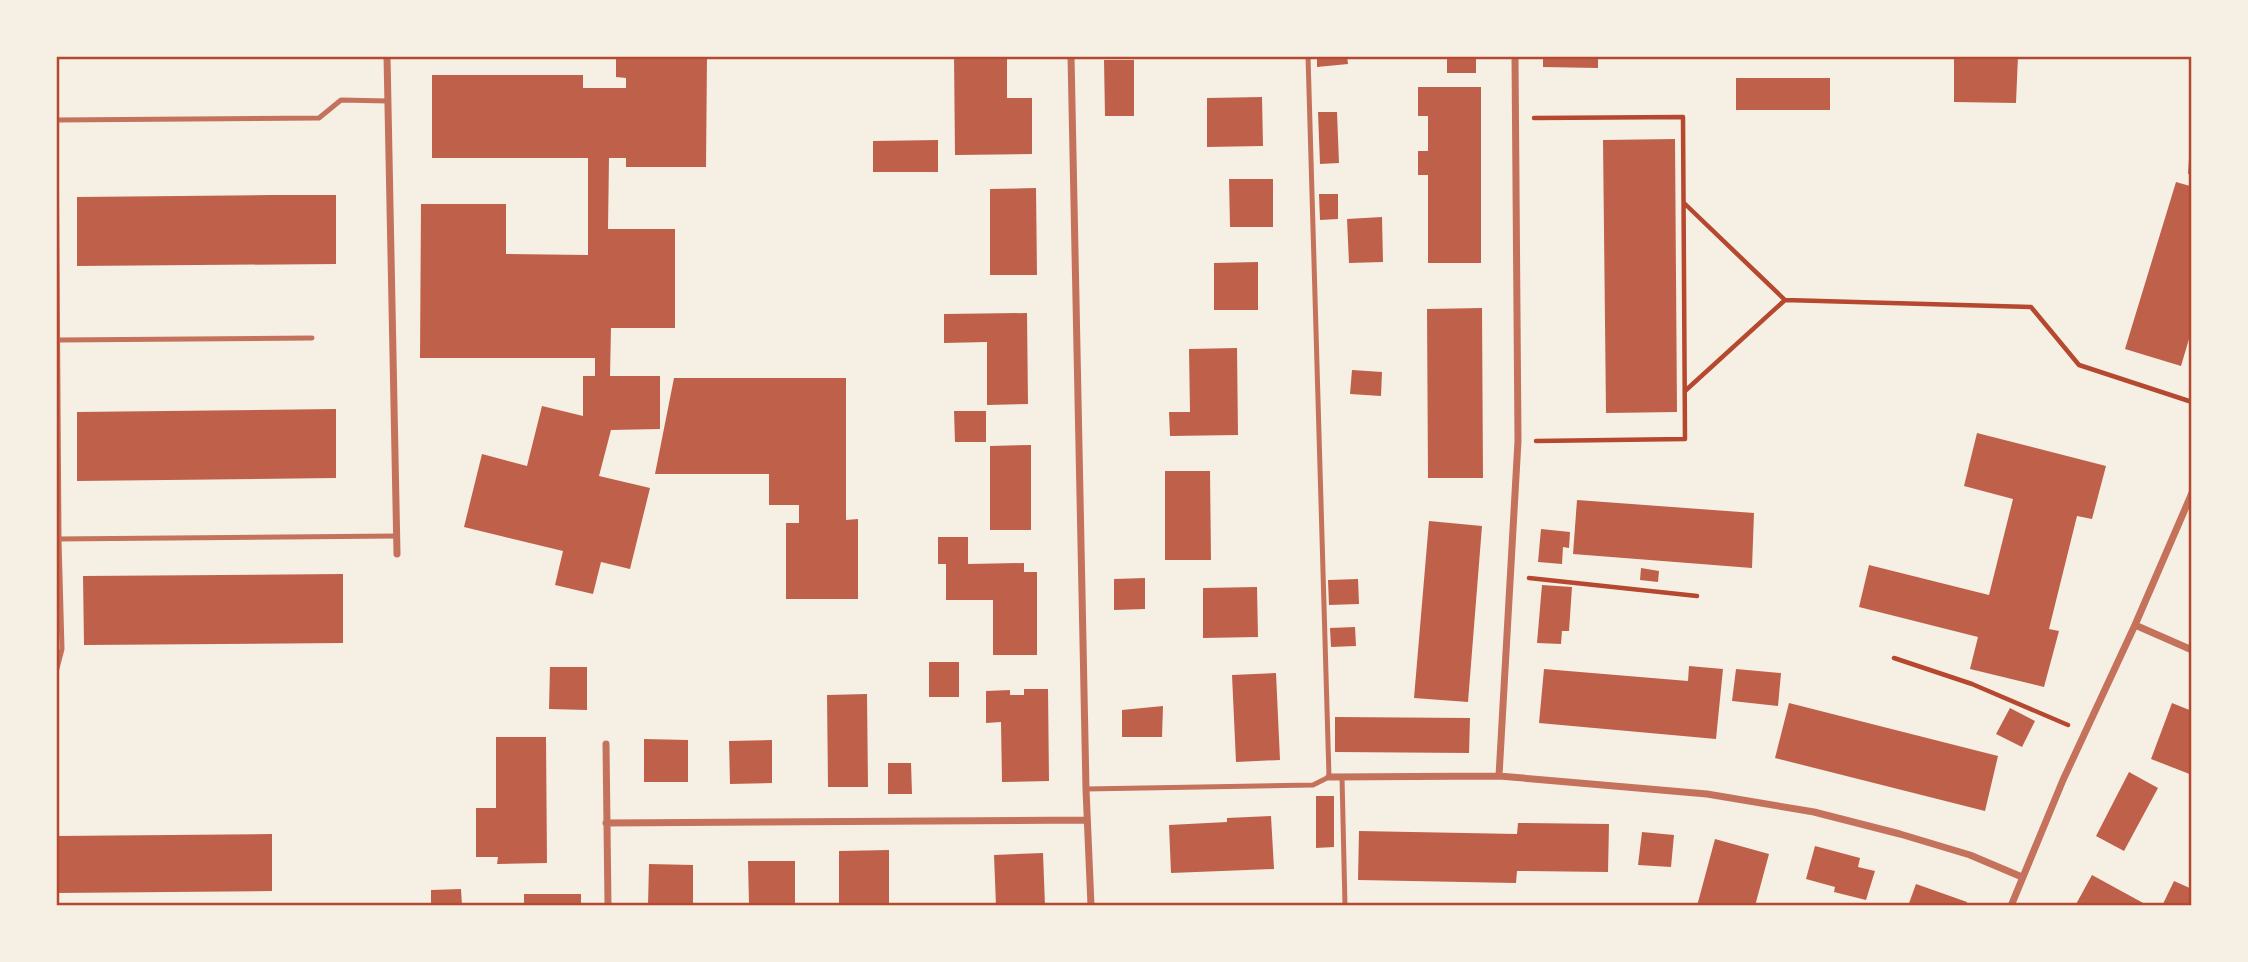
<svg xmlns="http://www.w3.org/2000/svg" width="2248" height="962" font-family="'Varela Round',sans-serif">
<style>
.building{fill:#bf614a}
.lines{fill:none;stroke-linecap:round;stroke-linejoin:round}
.path{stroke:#b5482f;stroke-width:4.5}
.service{stroke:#c5725c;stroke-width:5}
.minor{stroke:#c5725c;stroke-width:7}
.neatline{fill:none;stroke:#b5482f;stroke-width:2.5}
</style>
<rect width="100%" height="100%" fill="#f6efe4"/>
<!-- building -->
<path class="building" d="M616,56h91l-1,111h-80v-9h-17l-1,71h67v99h-64l-1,48h50v53l-49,1 -12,46 51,12 -20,81 -29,-7 -8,32 -38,-9 8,-34 -99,-24 18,-73 45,12 15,-60 41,10v-40h12v-18h-175l1,-154h85v50l82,1v-97h-156v-83h151v13h43v-10l-10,-1z
M954,56h53v42h25v56l-77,1z
M1317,56h30l1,8 -31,3z
M1447,56h29v17h-29z
M1543,56h55v12l-55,-1z
M1954,56h64l-2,47 -62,-1z
M1104,60h30v56h-29z
M1736,78h94v32h-94z
M1418,87h63v176h-53v-88h-10v-24h10v-35h-10z
M1262,97l1,49 -56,1v-49z
M1318,112h19l2,51 -19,1z
M1675,139l2,273 -71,1 -3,-273z
M938,140v32h-65v-31z
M2190,143l2,1v30h-4z
M1229,179h44v48h-43z
M2192,181v148l-11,37 -56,-17 51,-167 14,4z
M1036,188l1,87h-47v-86z
M1319,194h19v25l-18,1z
M271,195h65v69l-259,2v-69z
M1382,217l1,45 -34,1 -2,-44z
M1258,262v48h-44v-47z
M1482,308l1,170h-55l-1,-169z
M1027,313l1,91 -41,1v-63l-43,1v-29z
M1237,348l1,87 -68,1 -1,-24h21l-1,-63z
M1352,370l30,2 -1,24 -31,-2z
M674,378h172v142l12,-1v80h-72v-76h13v-18h-30v-31h-114z
M336,409v69l-259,3v-69z
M954,411h32v31h-31z
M1977,433l129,33 -14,53 -15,-3 -28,113 10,2 -15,56 -74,-18 8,-32 -119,-30 10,-42 120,30 24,-96 -49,-13z
M1031,445v85h-41v-84z
M1165,471h45l1,89h-46z
M1577,500l177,13 -2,55 -179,-14z
M1429,521l53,5 -14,176 -54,-4z
M1541,529l29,3 -1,16 -6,-1 -1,17 -24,-2z
M938,537h30v27l56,-1v9h13v83h-44v-55h-47v-36h-8z
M1641,568l18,3 -1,11 -18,-2z
M343,574v69l-259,2 -1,-69z
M1145,578v31l-31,1v-31z
M1358,579l1,25 -30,1 -1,-25z
M1542,585l30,2 -3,44h-7l-1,13 -24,-1z
M1257,587l1,50 -55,1v-50z
M1355,627l1,19 -25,1 -1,-19z
M929,662h30v35h-30z
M1689,666l34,3 -7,70 -177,-16 5,-54 144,12z
M550,667h37v43l-38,-1z
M1736,669l45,4 -3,33 -46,-5z
M1276,673l4,87 -44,2 -4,-87z
M1024,689h24l1,92 -47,1 -1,-60 -15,1v-32l24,-1v5h14z
M867,694l1,93h-40l-1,-92z
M1789,703l209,53 -13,55 -210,-53z
M2172,703l20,8v64l-41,-16z
M1163,706l-1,31h-40v-27z
M2010,708l25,13 -13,26 -26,-13z
M1335,717l135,1 -1,35 -134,-1z
M496,737h50l1,126 -50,1 1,-7h-22v-49h20z
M644,739l44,1v42h-44z
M772,740v43l-42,1 -1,-43z
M888,763h23l1,31h-24z
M2129,772l29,16 -34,63 -28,-15z
M1316,796h18v51l-18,1z
M1271,816l3,53 -103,4 -2,-48 58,-3v-4z
M1518,823l91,1 -1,48 -91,-1 -1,12 -158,-3 1,-49 158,3z
M1642,832l32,3 -3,32 -33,-2z
M272,834v57l-216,2v-57z
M1715,839l54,15 -14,52h-58z
M1815,846l45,12 -2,9 17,4 -9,29 -32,-8 1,-5 -29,-8z
M889,850v56h-50v-55z
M1043,853l2,53h-49l-2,-51z
M748,861h47v43h-46z
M649,864l44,1v41h-45z
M2092,875l53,29 -1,2h-69z
M2174,881l18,8v17h-30z
M1916,884l51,18 -1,4h-58z
M461,889l1,17h-31v-16z
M524,894h57v12h-57z"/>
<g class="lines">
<!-- path -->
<path class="path" d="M56,64v38
M1534,118l149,-1 2,322 -149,2
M1684,203l101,97 246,7 48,58 113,37
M1685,391l100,-91
M1529,578l168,18
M1894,658l78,26 96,41"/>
<!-- service -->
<path class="service" d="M56,120l263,-2 22,-18 47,1
M58,340l254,-2
M56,539l341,-3
M56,672l6,-23 -3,-110 -3,-419
M1342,777l3,129
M1086,789l227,-4 16,-8 -21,-721"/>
<!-- minor -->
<path class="minor" d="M387,56l10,498
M1071,56l15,733 5,117
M2135,625l57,25
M606,744l2,162
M1499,776l19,-335 -3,-385
M1329,777l170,-1 208,18 107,18 86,22 70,21 52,22
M606,823l481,-3
M2011,906l52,-126 72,-155 57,-132"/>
</g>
<!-- border -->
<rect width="2248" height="962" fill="none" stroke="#f6efe4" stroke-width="116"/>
<rect x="58" y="58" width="2132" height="846" class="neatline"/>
</svg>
